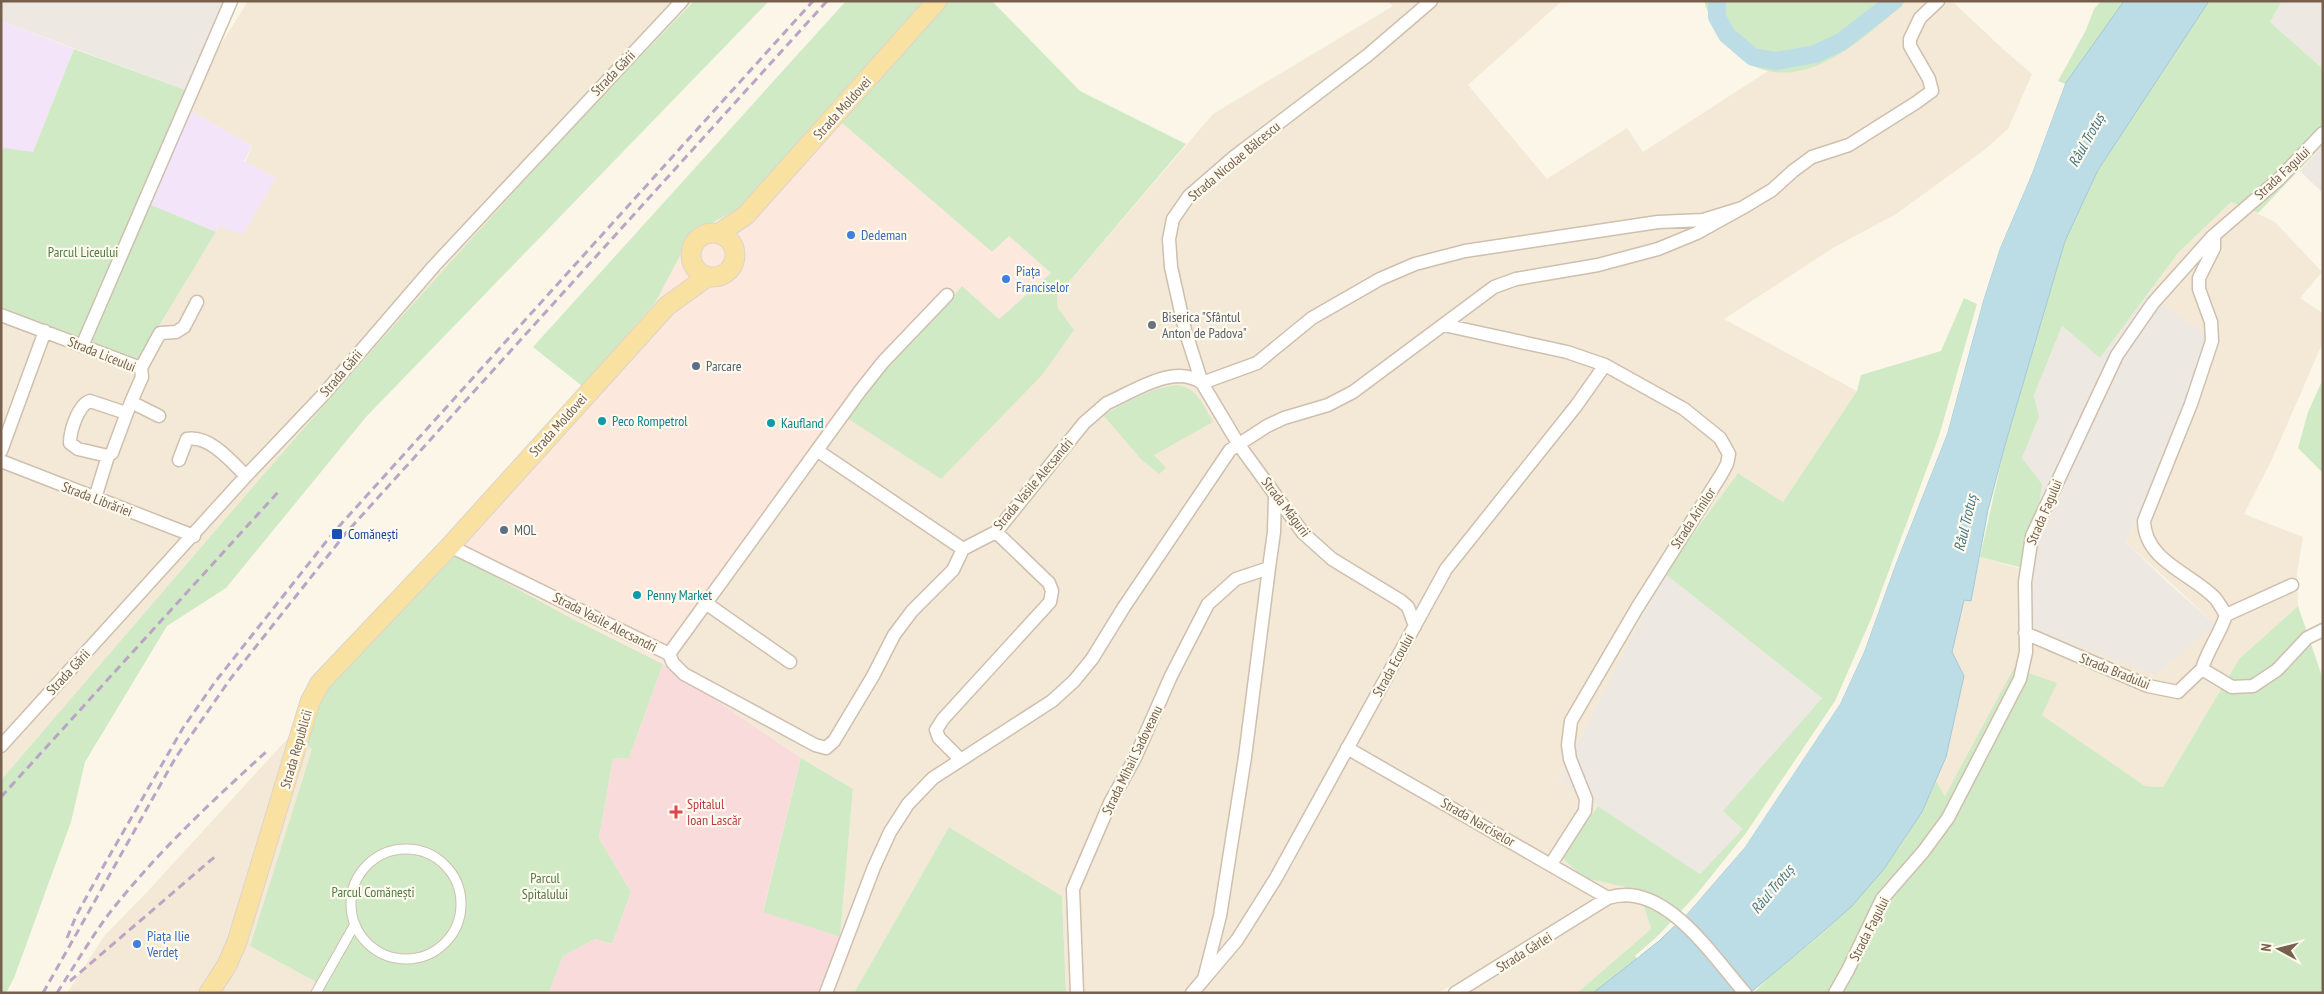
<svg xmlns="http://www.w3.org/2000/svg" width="2324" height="994" font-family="'PT Sans Narrow',sans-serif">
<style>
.residential{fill:#f4e9d6}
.commercial{fill:#fce8dc}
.industrial{fill:#ede8e1}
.education{fill:#f3e4f9}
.medical{fill:#fadbdc}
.green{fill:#d1eac6}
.water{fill:#bcdce6;stroke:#a2cad7}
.pier{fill:#fcf6e8}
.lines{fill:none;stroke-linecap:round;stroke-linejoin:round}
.river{stroke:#bcdce6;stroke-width:18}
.pedestrian-casing{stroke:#cebfae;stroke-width:11}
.minor-casing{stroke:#cebfae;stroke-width:15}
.primary-casing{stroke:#dbd5d0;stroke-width:21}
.pedestrian{stroke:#fff;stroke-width:9}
.minor{stroke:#fff;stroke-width:12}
.primary{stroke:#f9e1a2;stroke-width:19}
.rail{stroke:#baa5c6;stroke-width:3;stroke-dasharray:8 5;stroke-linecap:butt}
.shop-dot{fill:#3f7fe0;stroke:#fffaee;stroke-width:2}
.worship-dot{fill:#6b7280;stroke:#fffaee;stroke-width:2}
.service-dot{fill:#5c6f8a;stroke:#fffaee;stroke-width:2}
.culture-dot{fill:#0f9aa8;stroke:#fffaee;stroke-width:2}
.transit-dot{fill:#1a4fb4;stroke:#fffaee;stroke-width:2}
.health-dot{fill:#e0444e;stroke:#fffaee;stroke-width:2}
.labels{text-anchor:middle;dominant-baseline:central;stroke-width:4.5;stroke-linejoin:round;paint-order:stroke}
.street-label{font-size:14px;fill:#765f4c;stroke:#fffaee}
.shop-label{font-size:14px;fill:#366cbe;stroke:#fffaee;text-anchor:start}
.park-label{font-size:14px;fill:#4f7b44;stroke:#fffaee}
.worship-label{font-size:14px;fill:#5b616d;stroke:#fffaee;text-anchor:start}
.service-label{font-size:14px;fill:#4e5e75;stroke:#fffaee;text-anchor:start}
.culture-label{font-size:14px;fill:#0d838f;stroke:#fffaee;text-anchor:start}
.transit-label{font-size:14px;fill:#164399;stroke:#fffaee;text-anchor:start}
.health-label{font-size:14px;fill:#be3a42;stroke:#fffaee;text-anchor:start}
.water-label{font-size:15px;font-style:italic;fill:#467789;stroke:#fffaee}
</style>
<rect width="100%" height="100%" fill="#fcf6e8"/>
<!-- residential -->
<path class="residential" d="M248,1h446l-104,107 -233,260 -356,412v-473l138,52 77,-127 36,-86 -63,-36 2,-18z
M1387,1h175l-94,84 79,94 80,-51 16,24 125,-81 26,1 33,-11 40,-27 40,-33 47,2 50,47 28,24 -24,55 -25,22 -87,63 -63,34 -109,71 133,72 -74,111 -45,-29 -74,100 -105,207 39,26 -36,52 22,20 41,9 18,17 8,25 -74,64h-125l-4,-6 -10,6h-372l-4,-97 -113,-69 -95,166h-34l20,-56 13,-148 -52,-31 -138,-94 181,-248 230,-86 -16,-22 -1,-12 156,-182 180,-108z
M2231,201l44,21 47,50 -22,26 23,15v29l-51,117 -28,55 59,23 -6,36 1,33 -59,53 -76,128 -18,-1 -103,-71 -81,54 -16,27 -9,-15 10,-24 18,-81 -12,-24 12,-52h7l9,-43 235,67 -89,-82 38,-83 45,-120 -61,-46 30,-40z
M289,737l23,12 -62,197 66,36 -5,11h-244l38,-58 43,-44z"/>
<!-- commercial -->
<path class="commercial" d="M828,111l164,141 17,-16 42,37 -52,46 -37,-33 -118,130 -181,248 -90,-45 -114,-62 -17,-14 213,-240 34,-64 14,-11 36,-20z"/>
<!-- industrial -->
<path class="industrial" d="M1,1h224l-34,91 -190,-71z
M2282,1h41v68l-53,-47z
M2323,145v48l-23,-22z
M2148,293l61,45 -45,121 -38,83 40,39 49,43 -59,51 -127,-48 -7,-169 17,-41 -5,-22 28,-69 38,32z
M1664,573l158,125 -98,113 20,18 -44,45 -141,-94z"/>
<!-- education -->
<path class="education" d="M1,21l73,28 -41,103 -29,-3 -3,5z
M189,110l63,36 -8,15 32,17 -33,56 -25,-8 -2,6 -65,-26z"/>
<!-- medical -->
<path class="medical" d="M663,664l138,94 -38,153 77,26 -20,56h-271l14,-37 32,-17 17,5 19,-52 -32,-54 14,-79 16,-1z"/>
<!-- green -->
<path class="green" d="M694,1h75l-403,416 -140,171 -59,38 -82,136 -14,60 -57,156 -8,15h-5v-213c227,-263 450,-530 693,-779z
M846,1h146l88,90 106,53 -129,152 1,12 16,22 -32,45 -101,104 -97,-63 118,-130 37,33 52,-46 -42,-37 -17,16 -164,-141 -89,97 -36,20 -14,11 -34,64 -73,83 -49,-39z
M1704,1h203c-25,21 -51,46 -80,60 -60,30 -104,-1 -123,-60z
M2101,1h23l-59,83 -7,-3 28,-51 8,-21z
M2209,1h73l-12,21 53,47v76l-65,68 -27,-11 -53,51 -78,105 -38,-32 -28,69 5,22 -17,41 20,26 -12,86 -50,-13 25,-112 60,-204 33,-71z
M74,49l117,43 -10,39 -30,74 65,27 -77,127 -138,-52v-153l3,-6 29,4z
M1964,298l13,6 -38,132 -68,183 -36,82 -89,132 -50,62 -40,43 -21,18 2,2 -44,35h-16l74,-64 -8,-25 -18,-17 -41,-9 -23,-21 37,-51 102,68 43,-45 -20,-18 99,-113 -158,-125 74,-100 45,29 74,-111 4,-16 80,-24z
M2323,379v94l-25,-25 10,-36z
M1176,385c21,2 27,20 37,37l-59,33 12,13 -7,6 -18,-15 -38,-44c23,-12 47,-27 73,-30z
M442,543l17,14 114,62 90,45 -34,94 -16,1 -14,79 32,54 -19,52 -17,-5 -32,17 -14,37h-238l5,-11 -66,-36 62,-197 -23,-12z
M2298,606l25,73v314h-569c18,-21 42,-37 63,-55 50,-44 93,-96 119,-157l9,15 69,-128 43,15 -15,32 103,71 18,1 76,-128z
M801,758l52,31 -13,148 -77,-25z
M949,827l113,69 4,97h-212z"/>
<!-- water -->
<path class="water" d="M2124,1h85l-111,169 -33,71 -60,204 -17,65 -17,91 -7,-1 -12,52 12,24 -18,81 -24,55 -38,57 -32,37 -35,31 -67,56h-157l66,-52 27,-26 59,-68 95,-143 24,-52 32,-89 51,-129 36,-133 17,-53 31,-72 34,-92z"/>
<!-- pier -->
<path class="pier" d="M2063,83l2,1 -34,92 -31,72 -17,53 -36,133 -51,129 -32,89 -24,52 -95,143 -59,68 -49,43 -2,-2 49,-43 59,-68 95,-142 24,-52 32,-89 50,-129 37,-133 16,-52 31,-73z"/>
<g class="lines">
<!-- river -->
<path class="river" d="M1717,1v16l10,18 26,22 23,4 39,-7 26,-12 53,-41"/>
<defs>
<path id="pedestrian" d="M351 904a55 55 0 1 1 110 0a55 55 0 1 1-110 0Z
M316,993l39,-69"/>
<path id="minor" d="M1,315l140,53 1,9 -11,25 28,14
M1444,325l123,27 38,13 79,44 36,29 9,16 -2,10 -6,11 -84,133 -66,113 -3,24 2,14 16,40 -1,12 -34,53
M82,346l149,-345
M141,368l19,-35 16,-1 8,-5 13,-25
M1202,383l55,-20 55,-45 68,-39 35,-15 50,-13 193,-29 45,-2 39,-12 30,-18 21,-19 19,-14 37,-12 68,-43 15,-11 -3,-12 -19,-33v-7l10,-21 18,-17
M126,413l-36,-12c-12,4 -20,30 -20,42l8,6 30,7 4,-3 19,-51
M1,451l44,-120
M818,451l145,98 33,-17 88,-109 23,-20c28,-12 67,-40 95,-20
M179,460l8,-21c23,-4 45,23 59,37
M1,461l193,75
M95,498l13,-42
M450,546l219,108 191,-263 23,-29 64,-67
M707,604l83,58
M2226,615l66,-30
M1415,626l-7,-19 -7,-6 -69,-42 -29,-26 -64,-88 -37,-62 -17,-53 -14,-63 -2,-28 4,-20 16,-23 45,-39 134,-102 63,-54
M2025,633l123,53 30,6 24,-23 30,18 21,-1 24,-16 30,-32 16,-8
M669,654l4,9 11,11 131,71 11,3 8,-7 39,-65 21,-41 18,-24 41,-41 10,-21
M2202,669c6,-20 18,-35 24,-54 -3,-5 -7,-12 -11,-17 -24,-25 -70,-37 -71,-77l47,-117 21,-63 -1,-19 -12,-33v-11l15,-30v-13
M1,746l245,-270 77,-81 111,-129 248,-265
M1347,748l261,150
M960,759l-21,-21 -3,-8 7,-11 107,-117 2,-11 -3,-8 -53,-51
M1204,979l33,-39 39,-62 170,-309 130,-163 29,-41
M826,993l48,-126 16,-35 18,-28 25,-26 119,-77 22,-20 18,-22 32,-52 106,-157 37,-24 17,-8 44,-13 25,-13 141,-105 22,-8 82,-14 60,-16 39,-16 45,-25
M1077,993l-4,-104 37,-86 25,-45 36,-82 37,-72 28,-25 33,-11 5,-36 1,-37
M1192,993l12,-14 16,-63 25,-159 24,-189
M1455,993l153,-95c56,-19 105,59 137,95
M1835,993l13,-23 34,-71 41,-47 25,-34 72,-139 6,-27 -1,-70 7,-46 85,-181 36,-52 59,-66 67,-58 44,-46"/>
<path id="primary" d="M691 255a22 22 0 1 1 44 0a22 22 0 1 1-44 0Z
M718,234l28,-19 191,-214
M209,993l18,-28 10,-23 73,-240 10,-19 130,-137 217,-240 40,-29"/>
</defs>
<!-- pedestrian casing -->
<use href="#pedestrian" class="pedestrian-casing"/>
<!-- minor casing -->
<use href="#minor" class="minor-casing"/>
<!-- primary casing -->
<use href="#primary" class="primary-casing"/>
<!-- pedestrian -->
<use href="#pedestrian" class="pedestrian"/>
<!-- minor -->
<use href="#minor" class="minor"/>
<!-- primary -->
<use href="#primary" class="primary"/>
<!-- rail -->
<path class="rail" d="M1,797l278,-306
M67,938l9,-22 27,-49 80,-139 32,-46 118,-149 480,-532
M70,981l148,-127
M43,993l133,-236 55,-79 115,-145 481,-532
M57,993c16,-25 31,-50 48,-74 47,-62 105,-116 162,-168"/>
</g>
<!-- markers -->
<g class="shop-dot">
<circle cx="851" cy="235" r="5"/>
<circle cx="1006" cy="279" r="5"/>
<circle cx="137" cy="944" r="5"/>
</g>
<circle class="worship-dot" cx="1152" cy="325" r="5"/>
<g class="service-dot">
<circle cx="696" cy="366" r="5"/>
<circle cx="504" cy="530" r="5"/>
</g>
<g class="culture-dot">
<circle cx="602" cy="421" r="5"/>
<circle cx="771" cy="423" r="5"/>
<circle cx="637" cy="595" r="5"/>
</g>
<rect class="transit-dot" x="331" y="528" width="12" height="12" rx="2.5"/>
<path class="health-dot" d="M673.5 804.5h5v5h5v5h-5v5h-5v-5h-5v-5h5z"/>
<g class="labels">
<!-- street labels -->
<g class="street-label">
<text transform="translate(613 73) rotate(-46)">Strada Gării</text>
<text transform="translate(842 108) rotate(-48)">Strada Moldovei</text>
<text transform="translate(1234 161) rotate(-40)">Strada Nicolae Bălcescu</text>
<text transform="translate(2282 173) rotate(-43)">Strada Fagului</text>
<text transform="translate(102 354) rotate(22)">Strada Liceului</text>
<text transform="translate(341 373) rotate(-49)">Strada Gării</text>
<text transform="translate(558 425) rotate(-48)">Strada Moldovei</text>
<text transform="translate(1033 484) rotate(-50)">Strada Vasile Alecsandri</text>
<text transform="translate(97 499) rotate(21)">Strada Librăriei</text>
<text transform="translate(1286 507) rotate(53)">Strada Măgurii</text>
<text transform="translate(2044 512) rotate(-67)">Strada Fagului</text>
<text transform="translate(1693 518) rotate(-57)">Strada Arinilor</text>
<text transform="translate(605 622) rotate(27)">Strada Vasile Alecsandri</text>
<text transform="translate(1393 665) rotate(-61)">Strada Ecoului</text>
<text transform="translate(2115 671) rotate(22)">Strada Bradului</text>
<text transform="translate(68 672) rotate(-47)">Strada Gării</text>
<text transform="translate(296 749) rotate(-74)">Strada Republicii</text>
<text transform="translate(1132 760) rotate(-64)">Strada Mihail Sadoveanu</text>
<text transform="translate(1478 822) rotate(30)">Strada Narciselor</text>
<text transform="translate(1869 929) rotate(-63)">Strada Fagului</text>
<text transform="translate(1524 952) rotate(-32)">Strada Gârlei</text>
</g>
<!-- shop labels -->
<g class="shop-label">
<text x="861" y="235">Dedeman</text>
<text x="1016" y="271">Piața<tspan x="1016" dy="16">Franciselor</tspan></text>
<text x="147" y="936">Piața Ilie<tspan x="147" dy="16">Verdeț</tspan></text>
</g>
<!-- park labels -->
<g class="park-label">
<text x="83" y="252">Parcul Liceului</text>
<text x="545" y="878">Parcul<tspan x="545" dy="16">Spitalului</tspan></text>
<text x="373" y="892">Parcul Comănești</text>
</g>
<!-- worship labels -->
<g class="worship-label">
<text x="1162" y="317">Biserica "Sfântul<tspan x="1162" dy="16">Anton de Padova"</tspan></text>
</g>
<!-- service labels -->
<g class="service-label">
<text x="706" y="366">Parcare</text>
<text x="514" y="530">MOL</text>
</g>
<!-- culture labels -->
<g class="culture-label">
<text x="612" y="421">Peco Rompetrol</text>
<text x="781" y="423">Kaufland</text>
<text x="647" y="595">Penny Market</text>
</g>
<!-- transit labels -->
<g class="transit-label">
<text x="348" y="534">Comănești</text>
</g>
<!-- health labels -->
<g class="health-label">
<text x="687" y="804">Spitalul<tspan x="687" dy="16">Ioan Lascăr</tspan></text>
</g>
<!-- water labels -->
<g class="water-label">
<text transform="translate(2086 140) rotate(-61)">Râul Trotuș</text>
<text transform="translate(1965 523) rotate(-77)">Râul Trotuș</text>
<text transform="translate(1772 889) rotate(-50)">Râul Trotuș</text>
</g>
</g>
<!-- border -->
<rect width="2324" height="994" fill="none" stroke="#765f4c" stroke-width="5"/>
<!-- north arrow -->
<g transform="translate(2279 949) rotate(277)" stroke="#fffaee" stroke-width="4" paint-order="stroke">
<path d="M0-4L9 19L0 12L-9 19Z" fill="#765f4c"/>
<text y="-8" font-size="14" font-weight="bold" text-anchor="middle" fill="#765f4c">N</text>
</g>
</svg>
